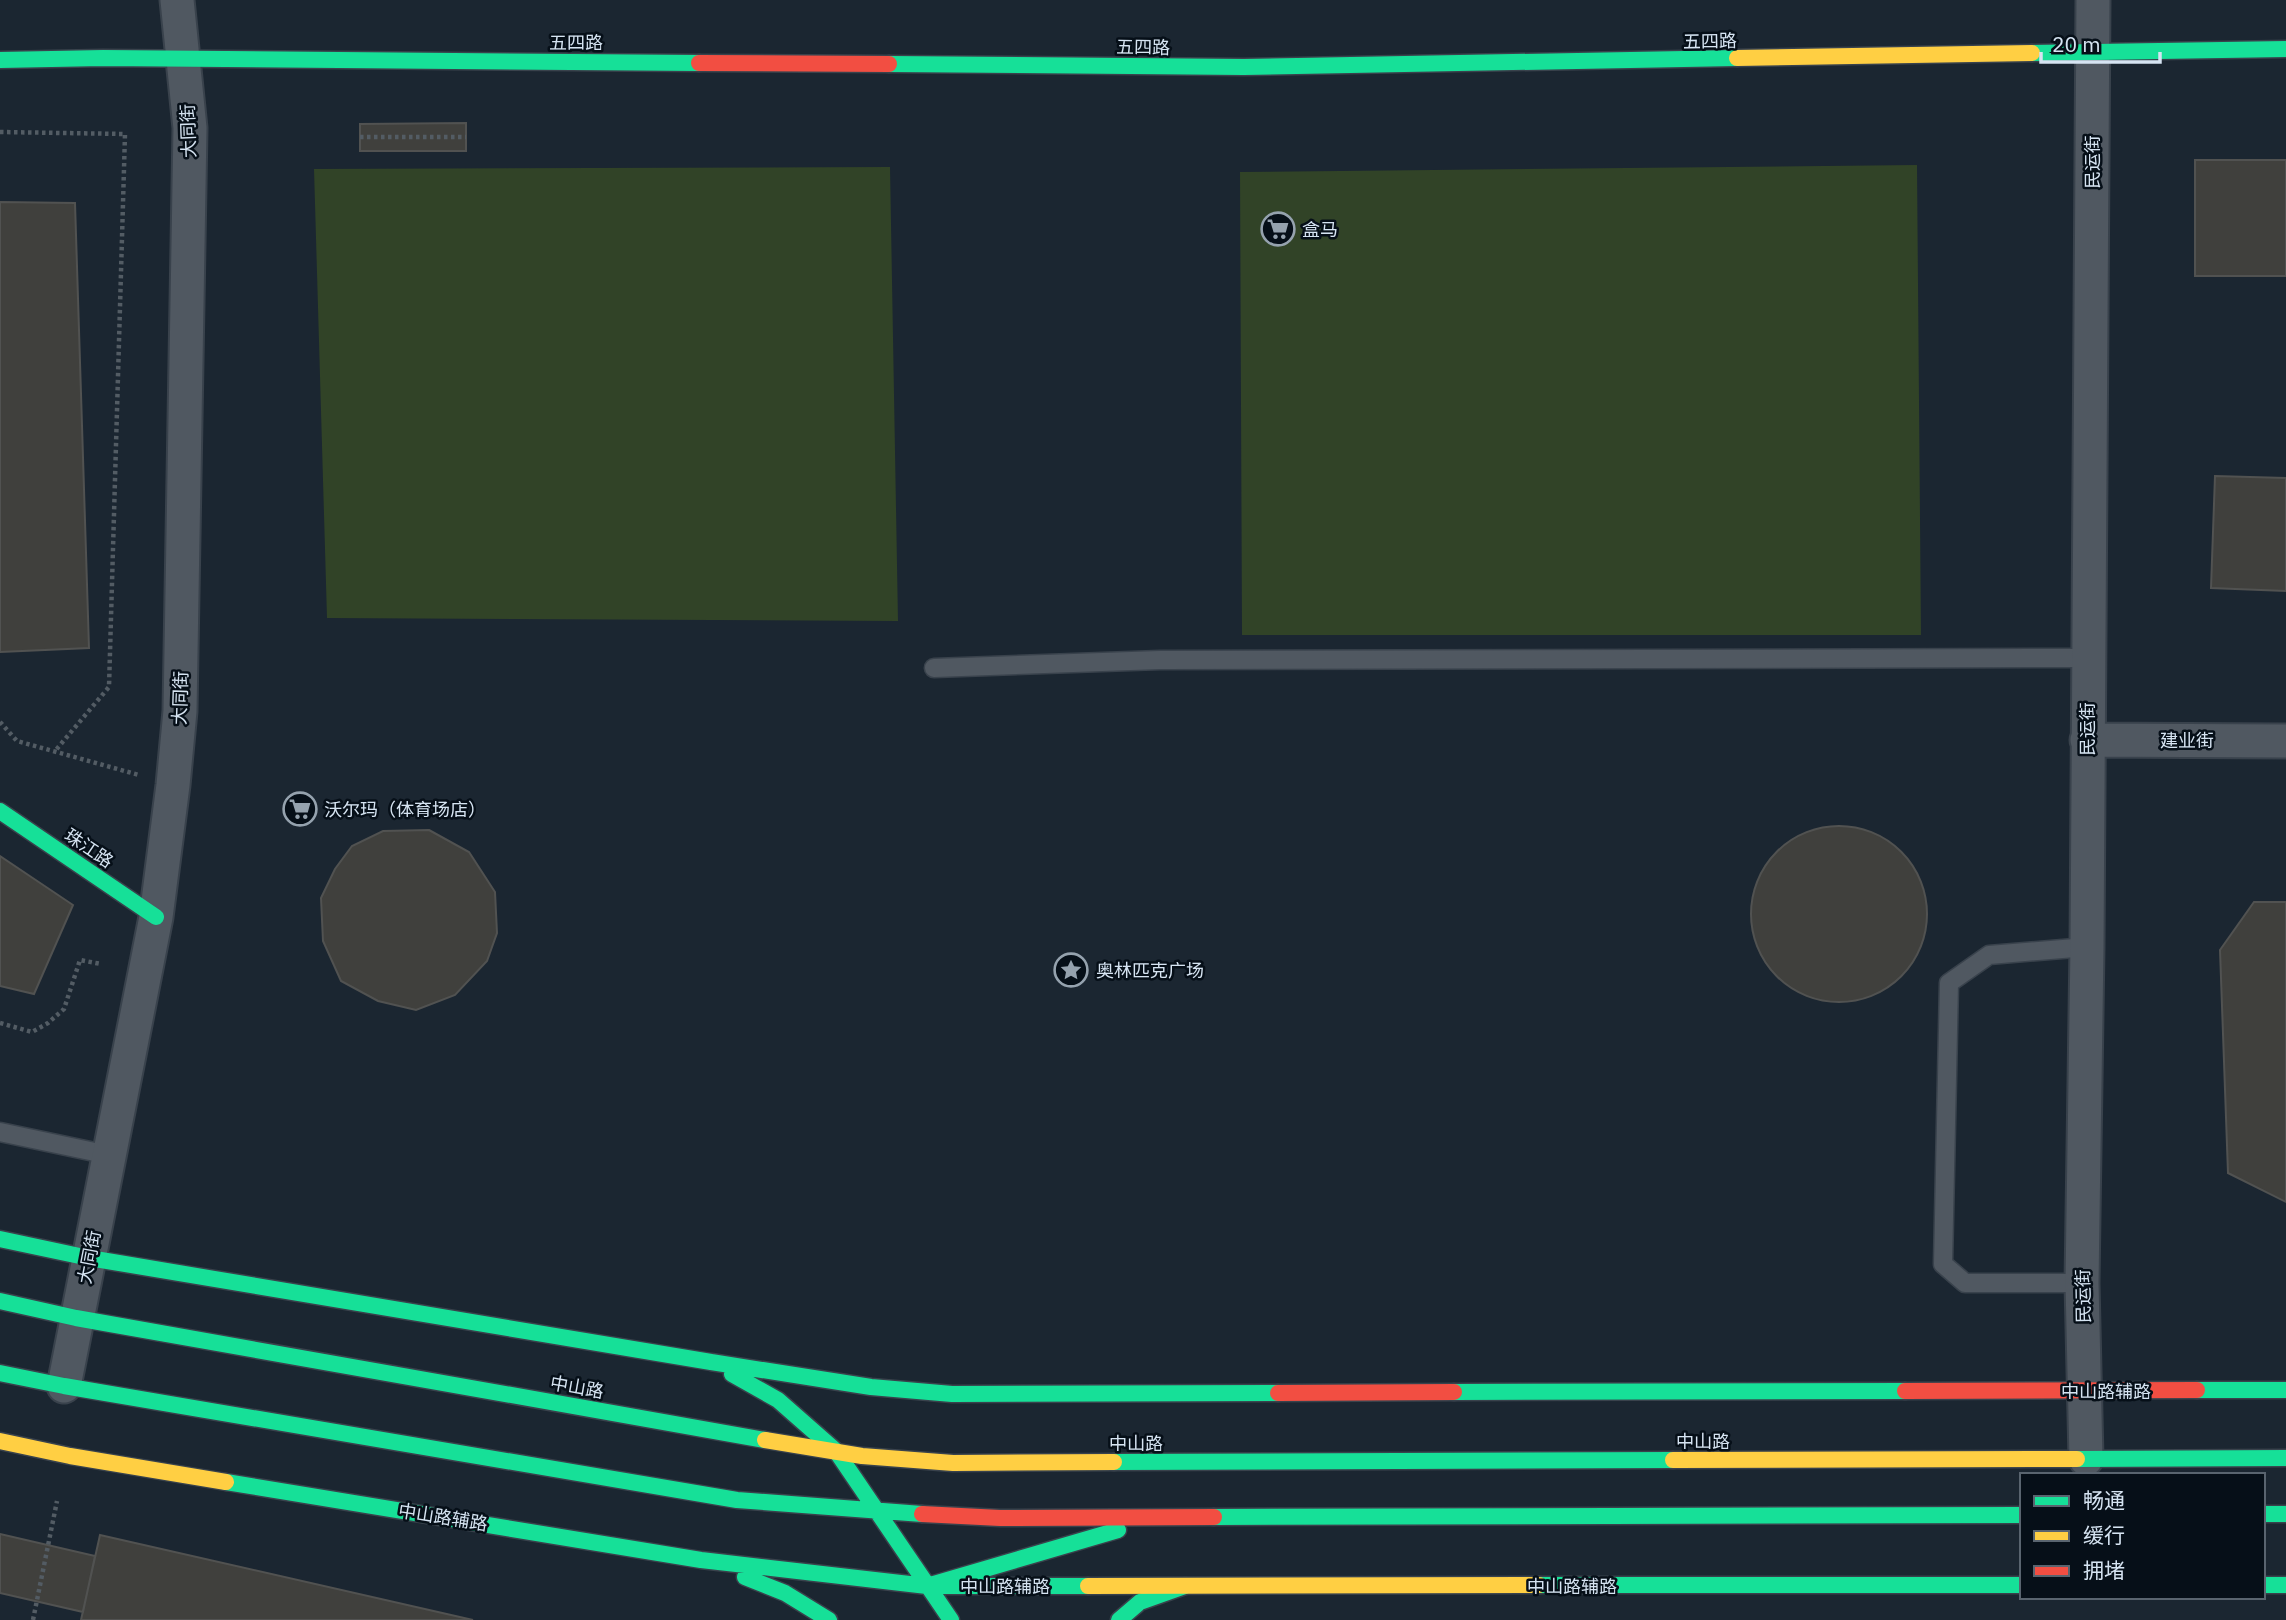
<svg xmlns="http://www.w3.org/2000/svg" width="2286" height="1620" font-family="'IBM Plex Sans','Noto Sans SC',sans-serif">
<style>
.green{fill:#314327}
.building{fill:#40403d;stroke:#515251;stroke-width:2}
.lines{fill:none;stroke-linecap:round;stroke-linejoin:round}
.lane-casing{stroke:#39424c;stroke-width:21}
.street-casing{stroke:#39424c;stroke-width:37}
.fast-casing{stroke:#39424c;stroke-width:19}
.slow-casing{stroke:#39424c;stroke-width:19}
.jam-casing{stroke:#39424c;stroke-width:19}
.path{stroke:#535c64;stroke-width:4.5;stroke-dasharray:3.5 3.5;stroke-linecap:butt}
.lane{stroke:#505861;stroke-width:18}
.street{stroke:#505861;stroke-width:33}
.fast{stroke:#16e098;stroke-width:16}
.slow{stroke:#ffcf43;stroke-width:16}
.jam{stroke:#f24e42;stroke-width:16}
.labels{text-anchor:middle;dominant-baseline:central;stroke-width:5;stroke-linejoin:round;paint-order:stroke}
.street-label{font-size:18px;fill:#d6e4f2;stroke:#060f18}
.poi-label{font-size:18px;fill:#d6e4f2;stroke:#060f18;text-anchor:start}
</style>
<rect width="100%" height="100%" fill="#1b2631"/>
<!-- green -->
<path class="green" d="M1917,165l4,470h-679l-2,-463z
M890,167l8,454 -571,-3 -13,-449z"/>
<!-- building -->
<path class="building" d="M466,123v28h-106v-27z
M2195,160h91v116h-91z
M0,202l75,1 14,445 -89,4z
M2215,476l71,2v113l-75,-3z
M1751 914a88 88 0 1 1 176 0a88 88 0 1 1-176 0Z
M429,830l40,22 26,40 2,41 -10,28 -32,34 -39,15 -38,-9 -37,-20 -18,-40 -2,-43 14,-29 17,-23 31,-15z
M0,856l73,49 -39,89 -34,-8z
M2254,902h32v300l-58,-29 -8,-223z
M0,1534l95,22 -12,56 -83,-19z
M100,1535l373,85h-392z"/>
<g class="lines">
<defs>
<path id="lane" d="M934,668l226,-8 928,-2
M0,1132l109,23
M2082,1283h-117l-22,-19 6,-281 40,-28 98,-8"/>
<path id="street" d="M2087,740l199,1
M64,1386l92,-469 17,-132 7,-74 10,-583 -13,-128
M2086,1459l-4,-176 5,-336 6,-947"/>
<path id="fast" d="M2032,53l254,-4
M0,60l103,-2 596,5
M889,64l355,3 493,-9
M0,811l156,106
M0,1239l89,19 622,104
M0,1301l76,17 689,122
M711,1362l160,25 81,7 326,-1
M0,1373l64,13 673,114 185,14
M732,1374l46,26 58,51 115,169
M2197,1390h89
M1454,1392l451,-1
M2077,1459l209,-1
M1114,1462l559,-2
M226,1482l475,78 226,26h161
M2263,1514h23
M1214,1517l808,-2
M745,1577l40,16 44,27
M1539,1585h483
M2263,1585h23
M927,1586l191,-56
M1119,1620l21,-18 45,-16"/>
<path id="slow" d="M1737,58l295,-5
M765,1440l97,16 91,7 161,-1
M0,1441l70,15 156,26
M1673,1460l404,-1
M1088,1586l451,-1"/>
<path id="jam" d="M699,63l190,1
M1905,1391l292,-1
M1278,1393l176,-1
M922,1514l78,4 214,-1"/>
</defs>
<!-- lane casing -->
<use href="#lane" class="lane-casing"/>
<!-- street casing -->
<use href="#street" class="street-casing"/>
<!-- fast casing -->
<use href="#fast" class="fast-casing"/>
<!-- slow casing -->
<use href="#slow" class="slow-casing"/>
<!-- jam casing -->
<use href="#jam" class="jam-casing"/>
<!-- path -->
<path class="path" d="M0,132l125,2 -16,553 -54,64
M360,137h106
M0,722l17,19 122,34
M0,1023l32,9 16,-9 16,-14 16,-49 21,4
M33,1620l24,-119"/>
<!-- lane -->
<use href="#lane" class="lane"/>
<!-- street -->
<use href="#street" class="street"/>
<!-- fast -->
<use href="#fast" class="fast"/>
<!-- slow -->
<use href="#slow" class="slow"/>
<!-- jam -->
<use href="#jam" class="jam"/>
</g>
<!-- icons -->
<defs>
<symbol id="supermarket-ring" viewBox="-11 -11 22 22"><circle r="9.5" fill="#060f18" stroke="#95a2ae" stroke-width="1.5"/><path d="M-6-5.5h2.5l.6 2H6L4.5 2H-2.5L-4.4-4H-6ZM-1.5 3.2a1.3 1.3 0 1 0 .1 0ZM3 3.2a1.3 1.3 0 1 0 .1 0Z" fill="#95a2ae"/></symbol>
<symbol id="sight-ring" viewBox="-11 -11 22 22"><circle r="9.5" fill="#060f18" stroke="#95a2ae" stroke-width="1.5"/><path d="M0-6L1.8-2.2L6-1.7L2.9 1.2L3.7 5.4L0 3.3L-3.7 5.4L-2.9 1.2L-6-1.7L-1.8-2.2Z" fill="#95a2ae"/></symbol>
</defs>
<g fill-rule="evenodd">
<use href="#supermarket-ring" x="1259" y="210" width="38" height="38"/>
<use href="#supermarket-ring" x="281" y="790" width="38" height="38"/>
<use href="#sight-ring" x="1052" y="951" width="38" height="38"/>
</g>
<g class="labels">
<!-- street labels -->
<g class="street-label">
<text transform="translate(1710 41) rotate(-1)">五四路</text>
<text x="576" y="42">五四路</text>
<text transform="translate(1143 47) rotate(1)">五四路</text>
<text transform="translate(188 131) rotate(-92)">大同街</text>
<text transform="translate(2092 162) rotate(-90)">民运街</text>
<text transform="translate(180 698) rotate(-88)">大同街</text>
<text transform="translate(2087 729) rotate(-90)">民运街</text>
<text x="2187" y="740">建业街</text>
<text transform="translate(89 848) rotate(34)">珠江路</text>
<text transform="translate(89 1257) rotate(-79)">大同街</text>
<text transform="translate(2083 1296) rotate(-91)">民运街</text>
<text transform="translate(577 1387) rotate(10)">中山路</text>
<text x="2106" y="1391">中山路辅路</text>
<text x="1703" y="1441">中山路</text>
<text x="1136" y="1443">中山路</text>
<text transform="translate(443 1517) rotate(9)">中山路辅路</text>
<text x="1005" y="1586">中山路辅路</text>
<text x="1572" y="1586">中山路辅路</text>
</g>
<!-- poi labels -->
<g class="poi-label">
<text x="1302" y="229">盒马</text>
<text x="324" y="809">沃尔玛（体育场店）</text>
<text x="1096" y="970">奥林匹克广场</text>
</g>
</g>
<!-- legend -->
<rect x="2020" y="1473" width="245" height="126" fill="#060f18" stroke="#59646f" stroke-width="2"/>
<rect x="2034" y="1496" width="35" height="10" fill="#16e098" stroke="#59646f" stroke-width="2"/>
<text x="2083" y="1508" font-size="21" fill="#d6e4f2">畅通</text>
<rect x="2034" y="1531" width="35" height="10" fill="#ffcf43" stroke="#59646f" stroke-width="2"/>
<text x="2083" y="1543" font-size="21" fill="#d6e4f2">缓行</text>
<rect x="2034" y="1566" width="35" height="10" fill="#f24e42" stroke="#59646f" stroke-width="2"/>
<text x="2083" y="1578" font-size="21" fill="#d6e4f2">拥堵</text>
<!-- scale -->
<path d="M2041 52v10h119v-10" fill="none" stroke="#d6e4f2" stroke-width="3.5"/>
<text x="2052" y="52" font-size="21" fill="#d6e4f2" stroke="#060f18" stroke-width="5" paint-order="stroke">20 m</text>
</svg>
